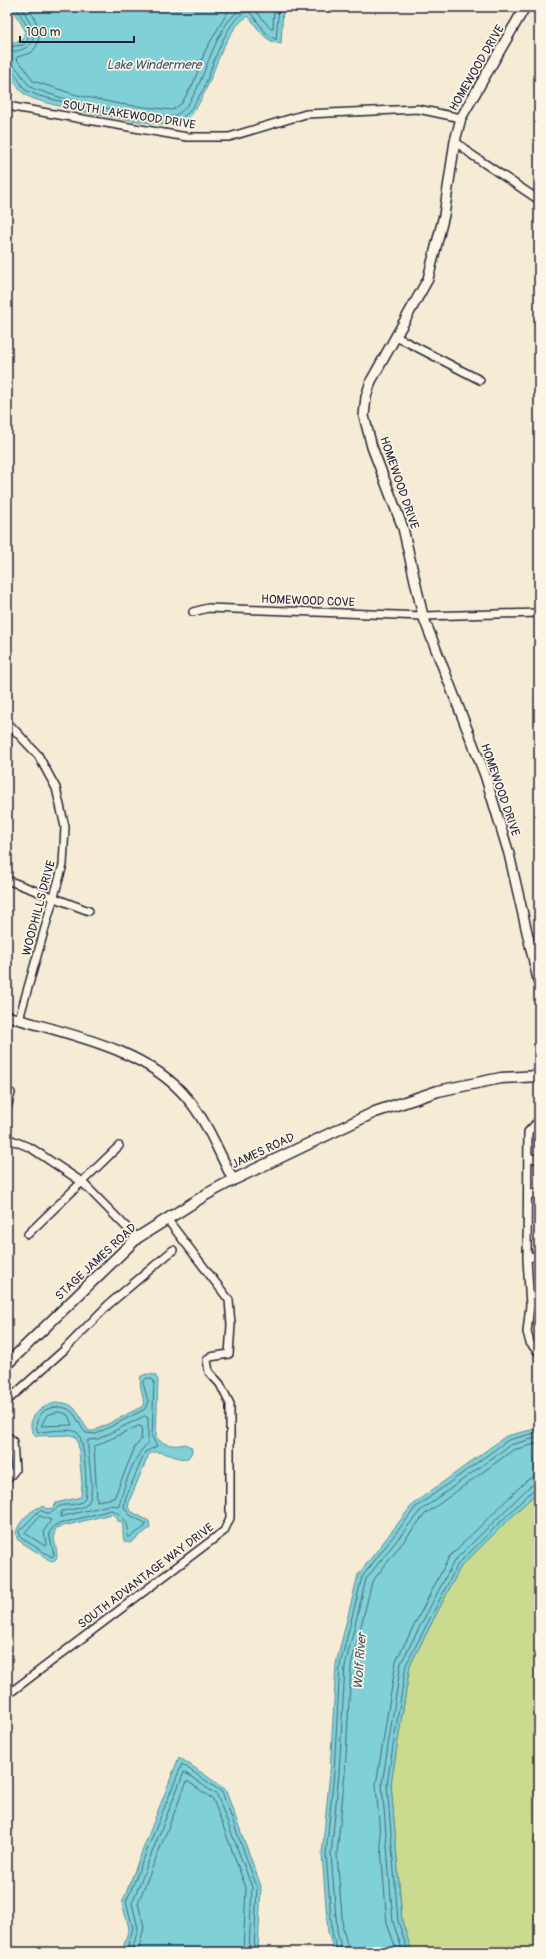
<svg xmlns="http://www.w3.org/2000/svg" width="546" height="1959" font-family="Pangolin,sans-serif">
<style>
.green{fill:#cada8e;stroke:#767e64}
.water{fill:#7fd1d7;stroke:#5a8b99}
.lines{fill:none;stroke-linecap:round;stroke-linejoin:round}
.shore{stroke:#476879;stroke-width:1}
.minor-casing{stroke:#22223b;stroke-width:10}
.tertiary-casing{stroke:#22223b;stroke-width:12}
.secondary-casing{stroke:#22223b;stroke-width:13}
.minor{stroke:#fcf5e5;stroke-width:7}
.tertiary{stroke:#fcf5e5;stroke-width:9}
.secondary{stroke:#fcf5e5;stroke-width:10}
.labels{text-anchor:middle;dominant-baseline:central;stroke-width:3.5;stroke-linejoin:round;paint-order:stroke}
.street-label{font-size:12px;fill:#22223b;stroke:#fcf5e5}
.water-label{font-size:13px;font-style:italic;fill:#3e576a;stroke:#fcf5e5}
</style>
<rect width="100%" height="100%" fill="#f6ecd5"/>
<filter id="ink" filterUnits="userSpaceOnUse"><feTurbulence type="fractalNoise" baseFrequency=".025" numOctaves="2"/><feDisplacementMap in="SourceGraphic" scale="8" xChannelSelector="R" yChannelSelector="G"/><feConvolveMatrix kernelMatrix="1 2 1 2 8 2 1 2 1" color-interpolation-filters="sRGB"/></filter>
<g filter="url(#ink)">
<!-- green -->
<path class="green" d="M539,1490v462h-127l-10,-31 -11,-137 19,-119 51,-99z"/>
<!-- water -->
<path class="water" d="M11,7h272l-2,37c-17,-2 -23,-17 -33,-28 -29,18 -34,70 -56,98 -3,5 -12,9 -17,12 -41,-5 -81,-11 -120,-21 -10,-3 -23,-5 -32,-12 -6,-4 -9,-15 -16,-21v-29l15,-2 3,-11z
M147,1374l8,1 3,5 -2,57c6,8 19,10 29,7l6,3 1,5 -4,6c-13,3 -27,-11 -39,-4l-19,45 -2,8 4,5 17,9 1,7 -20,15 -6,-2c-2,-7 0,-12 -2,-19l-4,-1 -1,-4 -6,-3 -55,14c-6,11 4,22 0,32l-4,2 -34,-22c-8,-11 13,-32 25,-34l4,3 6,-1 3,-5 25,-6 1,-13 -4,-42 -3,-6 -5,-1 -34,1c-18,-17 16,-41 34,-31 9,5 12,18 19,26h5l49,-25c2,-10 -5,-19 -2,-30z
M539,1428v62l-78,76 -51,99 -19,119 11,137 10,31h-78l-6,-20 -6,-78 8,-82 6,-108 22,-89 55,-71 93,-68z
M179,1757l46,32 36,97 -3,66h-136l7,-24 -7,-25z"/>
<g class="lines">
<!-- shore -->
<path class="shore" d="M28,7c9,14 18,32 3,46l-14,4 -1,2 8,8 9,14 44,14 42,9 53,6 9,-6 12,-20 12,-33 22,-38 7,-6
M250,7l5,3 16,19 2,-1 1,-21
M7,47l16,-2c14,-9 -2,-28 -7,-38
M7,52c37,-2 28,-22 14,-45
M7,64c12,1 14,13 21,20 2,4 9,6 13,7 41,15 88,22 132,26 4,-3 9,-5 12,-9 22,-25 29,-89 61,-101
M7,69l8,5 10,16 14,6 79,19 56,7c5,-3 11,-6 15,-10 5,-7 11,-17 15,-24 6,-15 25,-79 46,-76l16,21 10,7 3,-33
M147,1378l5,1 2,3 -2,55 5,9 -12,6 -19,45 -2,10 6,8 15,8v4l-17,11c-2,-4 0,-5 0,-9 0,-9 -10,-17 -17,-19l-56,15 -6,8 5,22 -2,2 -31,-19 -2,-7 20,-20c4,-1 4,1 8,2 7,1 8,-5 13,-7 7,-2 19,0 24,-6 5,-6 0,-61 -6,-67 -7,-6 -31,-1 -40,-1l-2,-6c1,-5 3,-11 7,-14 6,-6 23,-7 29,0 6,6 8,15 14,21l10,1 49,-25 3,-8 -5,-18z
M60,1412l8,3 4,10 -31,1 6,-11z
M145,1416l3,2v25c-14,12 -25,45 -29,63l-10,-1 -49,12 2,-6c8,-1 18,-2 24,-6 12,-9 0,-51 2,-65l10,-1z
M139,1426l3,1 -1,13 -6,7 -21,51 -17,3 -3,-54z
M40,1516l11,4 -7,11 2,13 -1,2 -20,-13z
M126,1952l7,-24 -7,-26 56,-138 40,28 35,95 -3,65
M132,1952l6,-24 -6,-25 52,-131 33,23 35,92 -3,65
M138,1952l6,-25 -6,-24 49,-122 26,18 33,89 -3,64
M337,1952l-5,-21 -6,-77 8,-82 6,-107 22,-88 54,-70 92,-67 31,-8
M342,1952l-5,-22 -6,-76 8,-81 6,-107 21,-87 54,-68 90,-66 29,-8
M349,1952l-6,-23 -6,-75 8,-81 6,-107 21,-84 52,-67 89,-65 26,-7
M397,1952l-10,-29 -11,-138 20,-124 53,-104 77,-76 7,-4 6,-1
M403,1952l-10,-30 -11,-138 19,-121 53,-102 76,-75 9,-3
M408,1952l-10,-31 -11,-137 19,-119 52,-101 75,-74 6,-2"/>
<defs>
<path id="minor" d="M7,106l180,31h42l77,-23 112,-5 43,9
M455,141l17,14 67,45
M395,336l85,44
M193,612l15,-4 215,8 116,-3
M7,722l31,33 18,33 9,39 -2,38 -44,154
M7,880l82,31
M7,1108l4,-15
M539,1120l-11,12 -1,127 3,46 -3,27 3,11 9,10
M7,1138l24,10 51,34 55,56
M528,1157l11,3
M528,1195l11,-3
M28,1234l91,-88
M527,1259l12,-5
M530,1305l9,-3
M7,1401l57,-51 44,-45 65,-55
M7,1438h3l3,4 2,28 -8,10
M7,1695l217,-164 6,-13v-114l-10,-20 -11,-12 -2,-12 3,-3 19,-3 2,-29 -2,-25 -62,-81"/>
<path id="tertiary" d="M525,7l-64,111 -6,23 -11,74 -16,64 -57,102 -5,16 -2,19 8,31 31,81 20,88 62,159 24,79 30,130
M7,1016c59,18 139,32 180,82 20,23 32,55 46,82"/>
<path id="secondary" d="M7,1364l130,-126 70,-44 26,-14 142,-68 63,-21 63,-13 38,-2"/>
</defs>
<!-- minor casing -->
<use href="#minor" class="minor-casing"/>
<!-- tertiary casing -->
<use href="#tertiary" class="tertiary-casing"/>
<!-- secondary casing -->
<use href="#secondary" class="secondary-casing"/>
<!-- minor -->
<use href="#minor" class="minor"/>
<!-- tertiary -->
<use href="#tertiary" class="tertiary"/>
<!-- secondary -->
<use href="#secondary" class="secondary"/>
</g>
</g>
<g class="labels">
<!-- street labels -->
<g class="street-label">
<text transform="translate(477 68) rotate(-60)">HOMEWOOD DRIVE</text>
<text transform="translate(129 115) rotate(9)">SOUTH LAKEWOOD DRIVE</text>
<text transform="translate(399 483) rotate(71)">HOMEWOOD DRIVE</text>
<text transform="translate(308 601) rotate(2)">HOMEWOOD COVE</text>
<text transform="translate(500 790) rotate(71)">HOMEWOOD DRIVE</text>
<text transform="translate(39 908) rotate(-75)">WOODHILLS DRIVE</text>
<text transform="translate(263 1151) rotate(-25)">JAMES ROAD</text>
<text transform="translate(96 1262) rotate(-43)">STAGE JAMES ROAD</text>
<text transform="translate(146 1576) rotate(-37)">SOUTH ADVANTAGE WAY DRIVE</text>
</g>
<!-- water labels -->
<g class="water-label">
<text x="154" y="65">Lake Windermere</text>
<text transform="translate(360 1661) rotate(-86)">Wolf River</text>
</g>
</g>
<!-- margin -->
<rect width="546" height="1959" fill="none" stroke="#fcf5e5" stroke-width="24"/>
<rect x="12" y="12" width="522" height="1935" fill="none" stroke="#22223b" stroke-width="1.5" filter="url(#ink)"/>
<!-- scale -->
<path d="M20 36v6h114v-6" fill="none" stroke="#22223b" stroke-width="2"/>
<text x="26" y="36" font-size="12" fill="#22223b" stroke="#fcf5e5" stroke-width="3" paint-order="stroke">100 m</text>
</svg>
